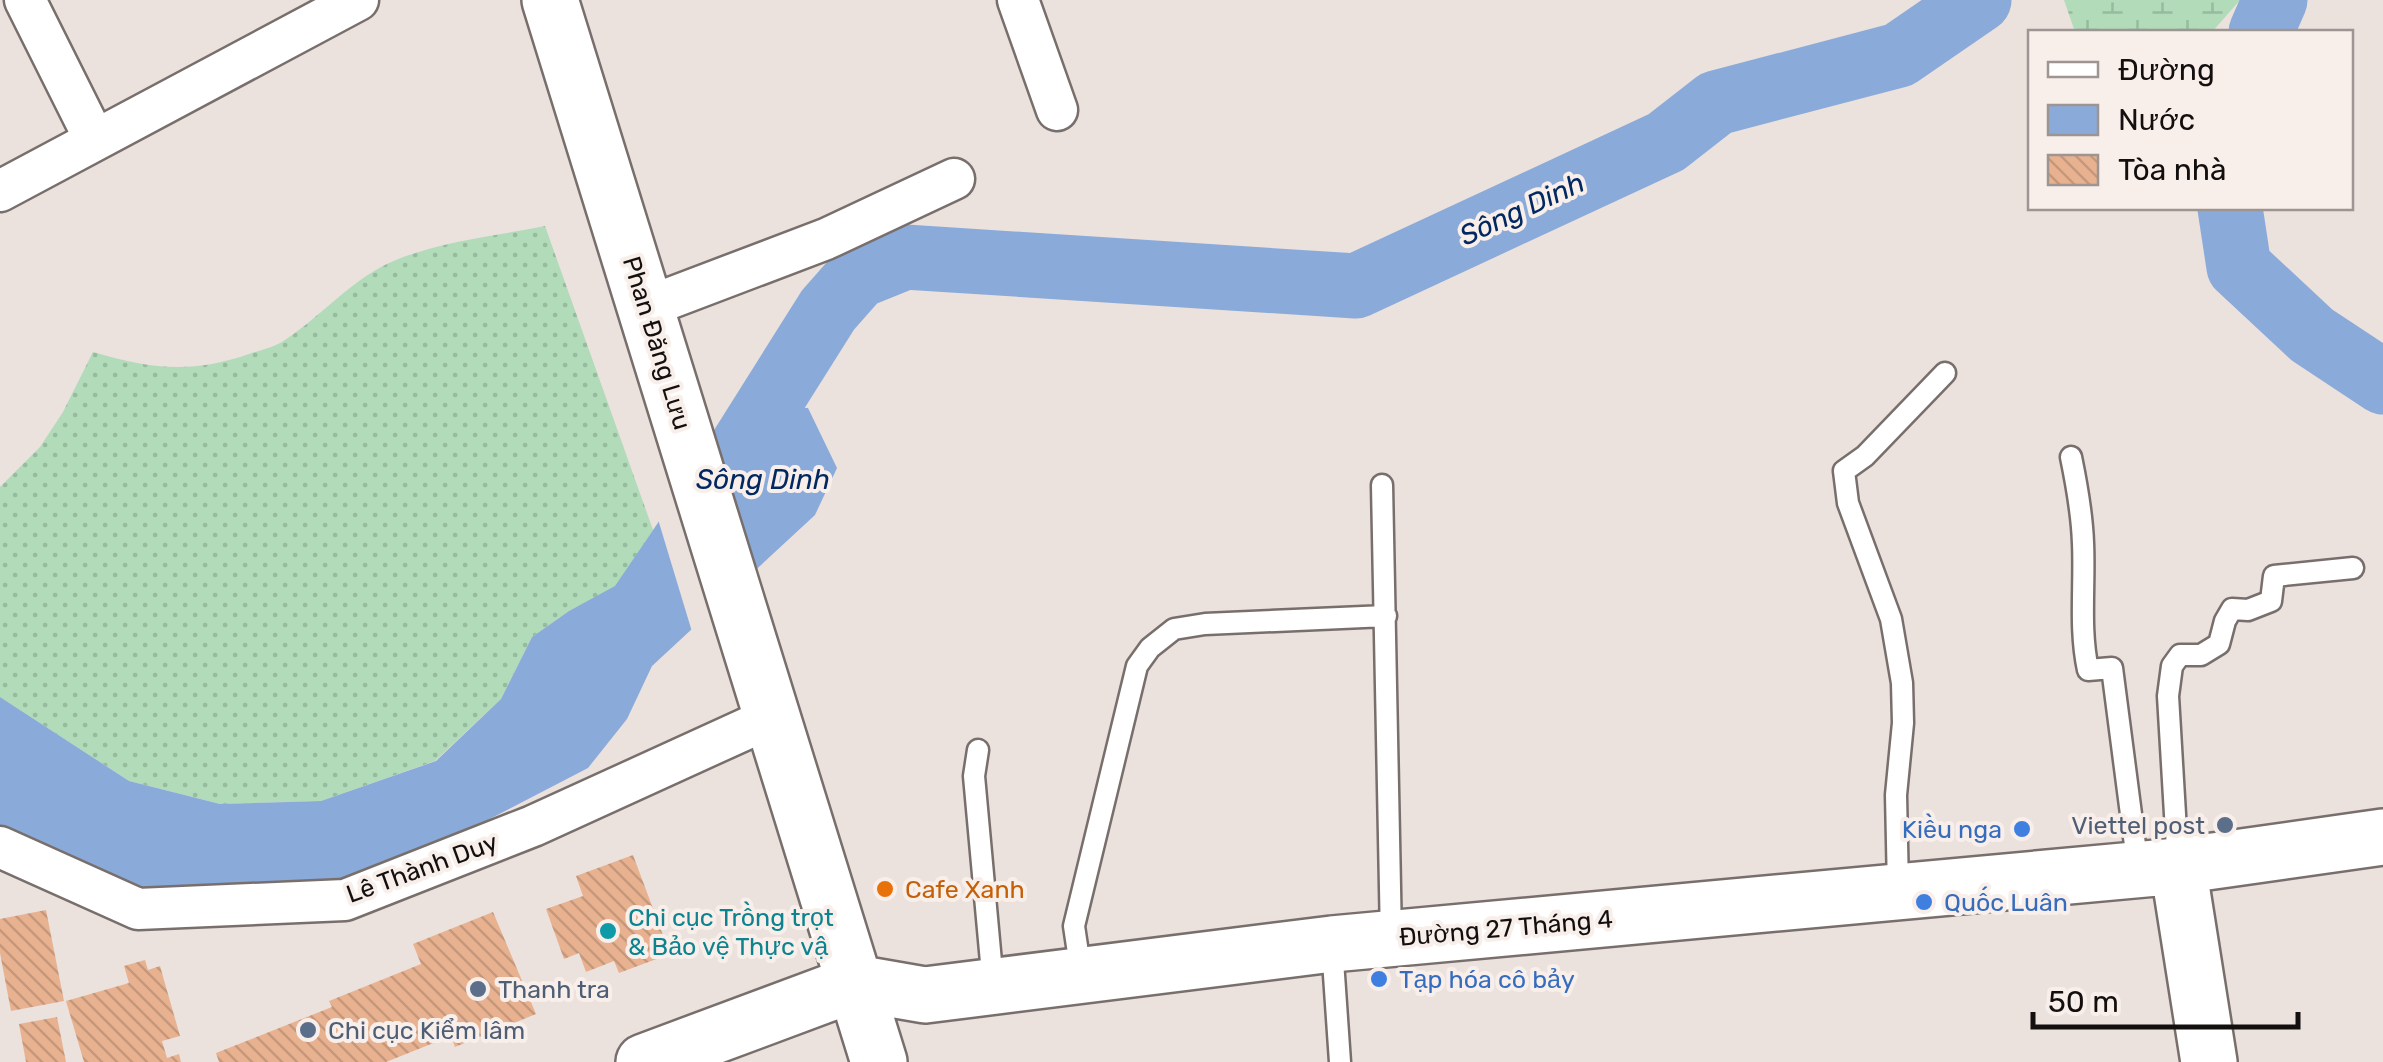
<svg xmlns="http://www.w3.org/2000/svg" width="2383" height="1062" font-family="Rubik,sans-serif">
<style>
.grass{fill:url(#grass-dots)}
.wetland{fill:url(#wetland-marsh)}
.water{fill:#8aaada}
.pier{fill:#ebe1dd}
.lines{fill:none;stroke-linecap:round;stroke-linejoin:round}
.river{stroke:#8aaada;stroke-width:65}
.building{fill:url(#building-back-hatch)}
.lane-casing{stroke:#786f6c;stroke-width:25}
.street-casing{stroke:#786f6c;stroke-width:45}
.secondary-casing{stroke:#786f6c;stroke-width:60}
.lane{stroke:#fff;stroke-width:20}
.street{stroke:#fff;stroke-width:40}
.secondary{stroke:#fff;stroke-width:55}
.service-dot{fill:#5c6f8a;stroke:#f8eeea;stroke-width:4}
.shop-dot{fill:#3f7fe0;stroke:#f8eeea;stroke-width:4}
.food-dot{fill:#e8710a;stroke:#f8eeea;stroke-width:4}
.culture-dot{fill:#0f9aa8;stroke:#f8eeea;stroke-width:4}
.labels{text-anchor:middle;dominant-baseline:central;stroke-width:8;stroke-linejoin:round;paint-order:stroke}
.street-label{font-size:25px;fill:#120f0e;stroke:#f8eeea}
.service-label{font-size:25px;fill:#4e5e75;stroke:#f8eeea;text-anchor:start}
.shop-label{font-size:25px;fill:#366cbe;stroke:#f8eeea;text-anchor:start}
.food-label{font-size:25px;fill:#c56008;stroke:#f8eeea;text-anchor:start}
.culture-label{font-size:25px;fill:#0d838f;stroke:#f8eeea;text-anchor:start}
.water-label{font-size:28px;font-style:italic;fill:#012860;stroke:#f8eeea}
</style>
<defs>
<pattern id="grass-dots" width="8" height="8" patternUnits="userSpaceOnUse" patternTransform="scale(2.5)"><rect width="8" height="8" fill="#b1dbb9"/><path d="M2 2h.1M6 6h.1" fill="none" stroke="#97bb9e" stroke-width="1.8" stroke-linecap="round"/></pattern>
<pattern id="wetland-marsh" width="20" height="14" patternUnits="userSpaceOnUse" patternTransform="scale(2.5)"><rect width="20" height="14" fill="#b1dbb9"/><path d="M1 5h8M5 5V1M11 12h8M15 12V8" fill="none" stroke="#97bb9e"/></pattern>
<pattern id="building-back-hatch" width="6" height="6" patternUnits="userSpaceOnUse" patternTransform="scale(2.5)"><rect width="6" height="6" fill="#e8b290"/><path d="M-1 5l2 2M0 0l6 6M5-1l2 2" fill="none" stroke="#c6987b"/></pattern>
</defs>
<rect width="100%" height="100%" fill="#ebe1dd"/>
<!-- grass -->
<path class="grass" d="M545,226l108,304 -38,57 -46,24 -37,26 -31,62 -66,62 -114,40 -101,3 -91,-23 -129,-84v-210l40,-40 23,-35 30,-60c57,17 99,22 156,2 12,-4 26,-7 36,-14 38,-25 67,-62 111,-80 46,-19 100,-24 149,-34z"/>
<!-- wetland -->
<path class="wetland" d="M2064,0h176l-28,32h-137z"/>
<!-- water -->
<path class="water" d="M738,405l70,3 29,60 -22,47 -163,151 -25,53 -39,49 -112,58 -122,52 -215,11 -139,-55v-137l129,84 91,23 101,-3 115,-40 65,-62 31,-62 37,-26 46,-25z"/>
<!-- pier -->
<path class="pier" d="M706,443l42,141 -55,51 -36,-119z"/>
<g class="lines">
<!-- river -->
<path class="river" d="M2261,32l14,-32
M2230,208l9,59 73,68 71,47
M721,480l107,-170 30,-34 47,-19 451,29 310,-144 50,-39 183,-48 80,-55"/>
</g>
<!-- building -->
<path class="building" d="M633,855l37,99 -51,19 -5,-12 -28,11 -7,-19 -15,6 -18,-50 37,-13 -7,-20z
M46,910l18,91 -53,10 -11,-58v-34z
M493,912l43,102 -81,33 -4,-11 -65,26h-167l-3,-9 116,-46 -3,-6 92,-37 -8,-20z
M145,960l3,10 12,-4 20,70 -18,5 5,17 12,-4 2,8h-97l-18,-61 63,-18 -5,-17z
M57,1017l9,45h-40l-7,-38z"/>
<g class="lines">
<defs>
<path id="lane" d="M2071,457c6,29 11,57 12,86 2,43 -4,85 5,127l24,-2 26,200
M1382,485l9,453
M978,750l-4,26 19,208
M2178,865l-10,-169 4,-30 8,-11h21l18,-11 6,-23 7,-12 16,1 23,-9 3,-25 79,-8
M1898,889l-2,-94 7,-72 -1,-40 -11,-64 -43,-116 -4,-32 21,-15 80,-83
M1332,946l8,116
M1081,973l-7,-47 63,-260 13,-18 24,-19 31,-5 181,-8"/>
<path id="street" d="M25,0l70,140
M1018,0l39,110
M0,191l358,-191
M647,307l179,-68 128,-60
M0,847l138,62 207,-9 188,-74 239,-109"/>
<path id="secondary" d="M550,0l329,1062
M2178,866l31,196
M644,1062l212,-79 69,12 407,-51 846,-78 205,-29"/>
</defs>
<!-- lane casing -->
<use href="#lane" class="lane-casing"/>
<!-- street casing -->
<use href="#street" class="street-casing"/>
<!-- secondary casing -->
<use href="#secondary" class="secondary-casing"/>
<!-- lane -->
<use href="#lane" class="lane"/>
<!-- street -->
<use href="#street" class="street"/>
<!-- secondary -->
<use href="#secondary" class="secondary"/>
</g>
<!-- markers -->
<g class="service-dot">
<circle cx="2225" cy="825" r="10"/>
<circle cx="478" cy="989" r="10"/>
<circle cx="308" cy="1030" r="10"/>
</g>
<g class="shop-dot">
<circle cx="2022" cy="829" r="10"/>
<circle cx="1924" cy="902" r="10"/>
<circle cx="1379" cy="979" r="10"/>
</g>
<circle class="food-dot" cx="885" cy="889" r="10"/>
<circle class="culture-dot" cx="608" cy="931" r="10"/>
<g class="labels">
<!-- street labels -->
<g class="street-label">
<text transform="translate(657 343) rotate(73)">Phan Đăng Lưu</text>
<text transform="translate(422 868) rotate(-20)">Lê Thành Duy</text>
<text transform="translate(1506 928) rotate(-5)">Đường 27 Tháng 4</text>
</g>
<!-- service labels -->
<g class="service-label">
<text x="2205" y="825" text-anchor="end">Viettel post</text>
<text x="498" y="989">Thanh tra</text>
<text x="328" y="1030">Chi cục Kiểm lâm</text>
</g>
<!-- shop labels -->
<g class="shop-label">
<text x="2002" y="829" text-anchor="end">Kiều nga</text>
<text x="1944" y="902">Quốc Luân</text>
<text x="1399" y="979">Tạp hóa cô bảy</text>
</g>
<!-- food labels -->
<g class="food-label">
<text x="905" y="889">Cafe Xanh</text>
</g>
<!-- culture labels -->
<g class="culture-label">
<text x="628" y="917">Chi cục Trồng trọt<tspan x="628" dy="29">&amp; Bảo vệ Thực vậ</tspan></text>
</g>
<!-- water labels -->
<g class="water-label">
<text transform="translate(1522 209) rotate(-25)">Sông Dinh</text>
<text x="763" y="479">Sông Dinh</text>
</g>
</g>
<!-- legend -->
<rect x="2028" y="30" width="325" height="180" fill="#f8eeea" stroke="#9c9592" stroke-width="2.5"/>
<rect x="2048" y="62" width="50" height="15" fill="#ffffff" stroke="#9c9592" stroke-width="2.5"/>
<text x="2118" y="80" font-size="30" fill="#120f0e">Đường</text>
<rect x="2048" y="105" width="50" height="30" fill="#8aaada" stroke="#9c9592" stroke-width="2.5"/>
<text x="2118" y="130" font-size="30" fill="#120f0e">Nước</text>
<rect x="2048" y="155" width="50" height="30" fill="url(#building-back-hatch)" stroke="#9c9592" stroke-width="2.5"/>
<text x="2118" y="180" font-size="30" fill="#120f0e">Tòa nhà</text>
<!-- scale -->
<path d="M2033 1012v15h265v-15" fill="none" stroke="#120f0e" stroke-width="5"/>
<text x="2048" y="1012" font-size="30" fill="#120f0e" stroke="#f8eeea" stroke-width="8" paint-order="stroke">50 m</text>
</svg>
